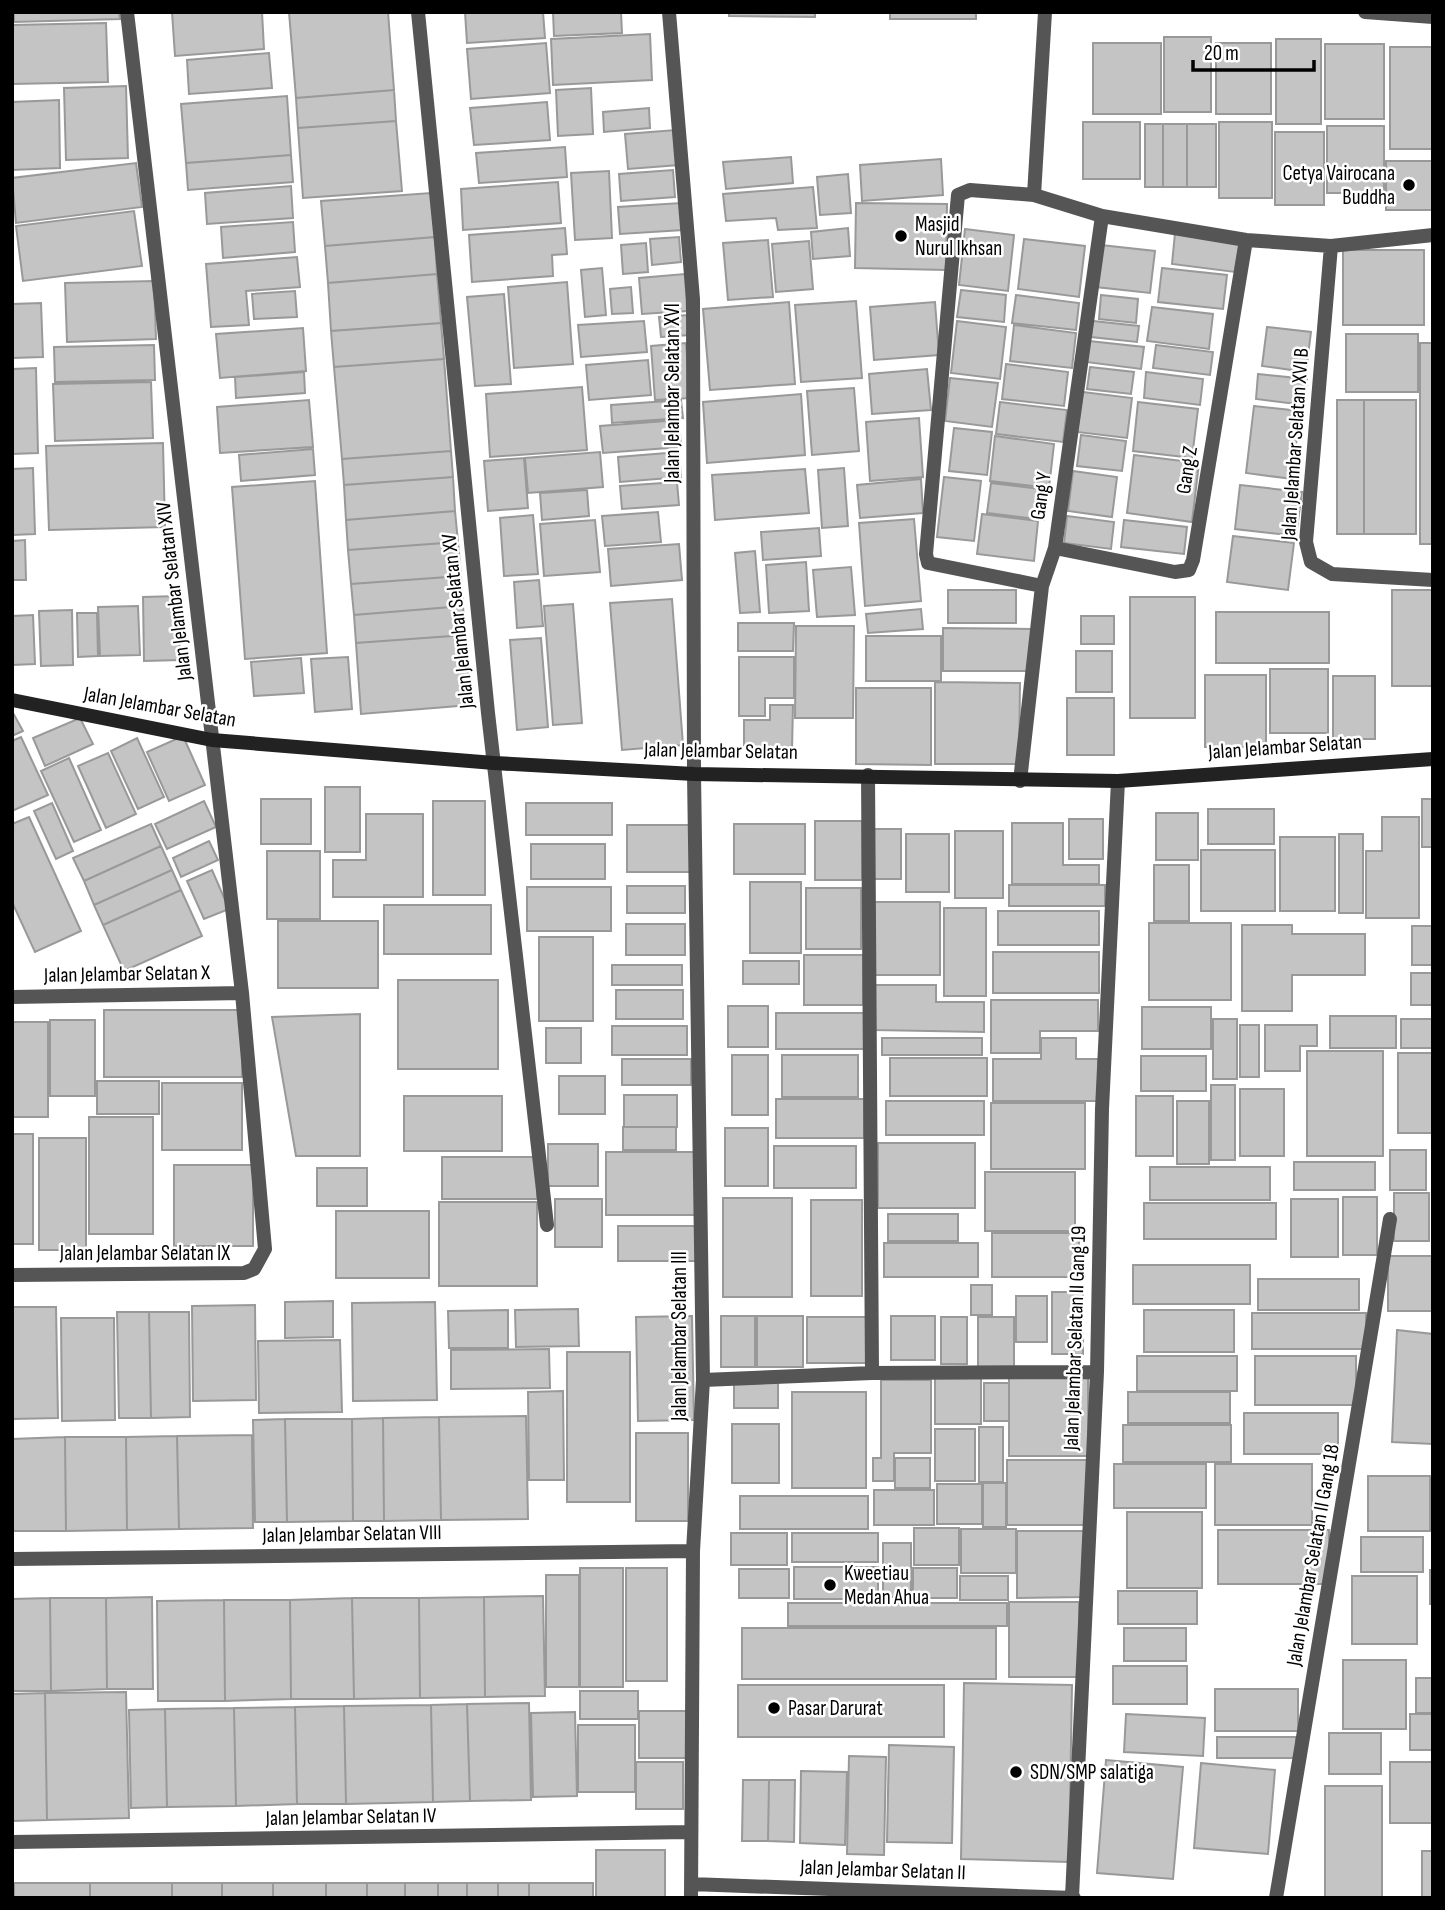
<svg xmlns="http://www.w3.org/2000/svg" width="1445" height="1910" font-family="'Sofia Sans Condensed',sans-serif">
<style>
.building{fill:#c4c4c4;stroke:#999;stroke-width:2}
.lines{fill:none;stroke-linecap:round;stroke-linejoin:round}
.street{stroke:#555;stroke-width:14}
.secondary{stroke:#222;stroke-width:14}
.poi-dot{fill:#000;stroke:#fff;stroke-width:2.5}
.labels{text-anchor:middle;dominant-baseline:central;stroke-width:5;stroke-linejoin:round;paint-order:stroke}
.poi-label{font-size:21px;fill:#000;stroke:#fff;text-anchor:start}
.street-label{font-size:21px;fill:#000;stroke:#fff}
</style>
<rect width="100%" height="100%" fill="#fff"/>
<!-- building -->
<path class="building" d="M14,12h105l1,7 -106,3z
M172,12h90l2,37 -89,7z
M289,12h99l6,78 -98,8z
M465,12h78l2,26 -78,5z
M553,12h68l1,21 -68,3z
M729,12h86v5l-86,-1z
M890,12h86v7h-86z
M106,23l2,59 -96,2v-59z
M650,34l2,46 -99,5 -2,-46z
M1164,37h47v75h-47z
M1276,39h45v85h-45z
M546,43l4,50 -79,6 -4,-50z
M1093,43h68v71h-68z
M1216,43h55v71h-55z
M1325,44h59v75h-59z
M1390,47h43v102h-43z
M269,53l3,35 -83,6 -2,-34z
M126,86l2,72 -62,2 -2,-72z
M591,88l2,46 -35,2 -2,-46z
M394,90l2,31 -98,7 -2,-30z
M287,96l4,59 -105,8 -5,-59z
M59,100l1,68 -48,2v-68z
M547,102l3,38 -76,5 -4,-37z
M649,108l1,20 -46,4 -1,-20z
M396,121l6,70 -99,7 -5,-70z
M1083,122h57v57h-57z
M1219,122h53v76h-53z
M1145,124h18v63h-18z
M1163,124h24v63h-24z
M1187,124h29v63h-29z
M1327,126h57v67h-57z
M676,130l3,35 -51,4 -3,-35z
M1275,132h49v73h-49z
M565,147l2,30 -88,6 -3,-30z
M291,155l2,27 -105,8 -2,-27z
M791,157l2,26 -67,6 -3,-27z
M941,159l2,36 -81,6 -2,-36z
M1386,161h47v49h-47z
M136,163l6,44 -126,16 -4,-45z
M673,170l2,27 -54,4 -2,-27z
M609,171l3,67 -37,2 -4,-67z
M848,174l3,39 -31,2 -3,-38z
M558,182l3,41 -98,7 -2,-41z
M291,186l2,32 -86,6 -2,-31z
M813,187l4,41 -39,2 -2,-12 -50,3 -3,-27z
M431,193l4,44 -110,9 -4,-45z
M681,203l2,27 -63,4 -2,-27z
M856,203l91,1 -1,66 -91,-2z
M134,211l8,55 -119,15 -7,-55z
M293,222l2,30 -72,6 -2,-31z
M565,228l2,26 -15,1 1,21 -81,6 -3,-47z
M848,228l2,28 -37,3 -2,-27z
M965,229l49,6 -6,56 -49,-6z
M1175,233l65,7 -5,32 -63,-8z
M435,237l2,37 -109,9 -3,-37z
M679,237l2,25 -29,3 -2,-26z
M1024,239l61,7 -6,51 -61,-8z
M768,240l5,57 -45,3 -5,-57z
M809,241l4,48 -37,3 -4,-48z
M646,243l2,29 -25,2 -2,-29z
M1101,245l54,6 -5,42 -54,-6z
M1343,250h81v75h-81z
M297,257l3,30 -54,4 3,34 -38,2 -5,-63z
M602,268l4,47 -21,2 -4,-47z
M1162,268l65,7 -4,34 -65,-7z
M437,274l4,49 -110,8 -3,-48z
M685,274l2,37 -45,3 -3,-36z
M154,281l2,58 -89,3 -2,-59z
M567,282l6,82 -59,4 -6,-81z
M631,287l2,26 -21,1 -2,-25z
M961,290l45,5 -2,27 -47,-5z
M295,291l2,26 -43,2 -2,-25z
M504,294l7,90 -36,2 -8,-89z
M1016,295l63,8 -3,27 -64,-7z
M1101,295l37,4 -2,24 -37,-4z
M856,301l6,77 -61,4 -6,-77z
M789,302l6,82 -85,6 -7,-81z
M935,302l4,53 -65,5 -4,-53z
M41,303l2,54 -31,1v-54z
M1152,307l61,7 -4,35 -62,-8z
M689,315l1,20 -29,2 -2,-20z
M644,321l3,31 -66,5 -3,-32z
M957,321l49,6 -6,52 -49,-6z
M1093,321l46,5 -2,16 -46,-5z
M441,323l3,36 -110,8 -3,-36z
M1014,325l62,8 -4,35 -62,-7z
M1267,327l44,5 -5,40 -44,-6z
M303,328l3,43 -86,7 -4,-44z
M1346,334h72v58h-72z
M1089,341l55,6 -3,22 -55,-7z
M686,343l4,55 -35,2 -4,-54z
M1420,343h13v201h-13z
M154,345l1,35 -100,2 -1,-35z
M1156,345l57,7 -3,23 -57,-7z
M444,359l7,92 -109,8 -8,-92z
M648,360l3,35 -62,5 -3,-35z
M1006,364l62,8 -4,34 -62,-7z
M1090,367l44,5 -3,22 -44,-5z
M36,368l2,85 -26,1v-85z
M927,369l4,41 -59,4 -3,-40z
M304,372l1,21 -69,5 -1,-21z
M1146,372l57,7 -3,26 -56,-7z
M1258,374l49,5 -3,26 -48,-6z
M950,378l48,5 -6,44 -47,-6z
M151,382l2,56 -98,3 -2,-57z
M582,387l5,63 -97,7 -4,-63z
M854,388l5,63 -47,4 -5,-64z
M1083,392l49,6 -5,40 -50,-6z
M801,394l4,61 -98,8 -4,-61z
M309,400l4,47 -93,6 -3,-46z
M681,400l2,18 -71,5 -1,-18z
M1337,400h27v134h-27z
M1364,400h52v134h-52z
M1000,402l67,8 -4,32 -67,-8z
M1138,402l60,7 -6,49 -59,-7z
M1254,406l46,5 -8,68 -46,-6z
M919,418l4,59 -53,4 -4,-59z
M679,420l2,27 -78,6 -3,-27z
M954,428l38,4 -5,43 -38,-4z
M1081,435l45,6 -4,30 -45,-5z
M995,436l59,8 -5,44 -59,-7z
M163,443l2,84 -116,3 -3,-84z
M313,449l2,26 -74,6 -2,-26z
M451,451l2,26 -109,8 -2,-26z
M600,452l3,35 -75,6 -3,-35z
M679,452l2,25 -61,5 -2,-25z
M1134,455l65,8 -7,59 -65,-9z
M524,458l4,50 -40,3 -4,-50z
M33,468l2,66 -23,1v-66z
M844,468l4,58 -26,2 -4,-58z
M805,469l4,44 -94,7 -3,-45z
M1073,471l44,6 -5,40 -44,-6z
M453,477l2,34 -109,9 -2,-35z
M944,477l37,4 -7,60 -37,-4z
M921,479l2,34 -63,5 -3,-33z
M315,481l12,172 -82,6 -13,-172z
M677,482l2,23 -57,4 -2,-23z
M991,483l58,7 -5,30 -57,-7z
M1240,485l62,7 -6,44 -61,-7z
M587,490l2,26 -47,4 -2,-27z
M455,511l3,31 -110,8 -2,-30z
M658,512l3,30 -56,4 -3,-30z
M982,514l56,7 -4,40 -57,-7z
M533,515l5,59 -34,2 -4,-58z
M1067,516l47,6 -3,27 -47,-6z
M914,519l7,82 -56,5 -6,-83z
M595,520l5,52 -56,4 -4,-52z
M1124,520l63,7 -3,27 -63,-7z
M819,528l2,28 -58,4 -2,-28z
M1233,536l61,7 -6,47 -61,-8z
M25,540l1,40h-14v-39z
M458,542l3,34 -110,8 -3,-34z
M679,544l3,36 -71,6 -3,-37z
M755,551l5,61 -20,1 -5,-60z
M806,562l3,49 -40,2 -3,-48z
M851,567l4,48 -38,2 -4,-47z
M461,576l2,30 -109,9 -3,-31z
M539,580l4,46 -26,2 -3,-46z
M948,590h68v33h-68z
M1392,590h41v96h-41z
M178,596l2,64 -36,1 -1,-64z
M1130,597h65v121h-65z
M672,599l11,146 -61,5 -12,-147z
M573,604l9,119 -29,2 -9,-119z
M138,606l2,49 -40,1 -2,-49z
M463,606l2,29 -109,8 -2,-28z
M921,609l2,20 -55,4 -2,-19z
M72,610l1,55 -32,1 -2,-55z
M1216,612h113v51h-113z
M77,613h20l1,43 -20,1z
M33,615l2,49 -23,1v-49z
M1081,616h33v28h-33z
M738,623h56l-1,28h-55z
M796,626h58l-1,92h-58z
M943,628l88,1v42h-88z
M465,635l5,70 -109,9 -5,-71z
M866,636h75v45h-75z
M541,638l7,89 -31,3 -7,-90z
M1076,651h36v41h-36z
M348,657l4,52 -37,3 -4,-53z
M739,657h55v41h-29v18h-26z
M301,658l3,35 -50,3 -3,-34z
M1270,669h58v64h-58z
M1205,675h61v72h-61z
M1333,676h42v63h-42z
M935,682l85,1 -1,81h-84z
M856,688h75v77l-75,-1z
M1067,698h47v57h-47z
M770,705h23l-1,45 -48,-1v-29h26z
M12,711l11,20 -11,5z
M80,718l13,26 -48,22 -12,-28z
M183,736l22,49 -36,16 -22,-49z
M21,737l27,58 -36,16v-70z
M137,738l27,59 -26,12 -27,-58z
M108,753l28,61 -30,14 -28,-62z
M69,758l32,72 -27,12 -33,-71z
M325,787h35v65h-35z
M261,799h50v45h-50z
M1422,799h11v48h-11z
M204,801l12,26 -49,22 -12,-25z
M433,801h52v94h-52z
M52,803l21,48 -17,8 -22,-48z
M526,803h86v32h-86z
M1208,809h66v35h-66z
M1156,813h42v47h-42z
M366,814h57v83h-90v-37h33z
M29,817l52,114 -46,21 -23,-50v-78z
M1382,817h37v101h-53v-67h16z
M1069,819h34v40h-34z
M815,821h47v59h-47z
M1012,823h51v42h36v19h-87z
M151,824l10,22 -77,35 -11,-23z
M734,824h71v50h-71z
M627,825h66v47h-66z
M873,829h28v50h-28z
M955,831h48v67h-48z
M906,834h43v58h-43z
M1339,834h24v79h-24z
M1280,837h55v74h-55z
M209,841l9,19 -37,17 -8,-19z
M531,844h74v35h-74z
M161,846l11,24 -78,35 -10,-24z
M1201,850h74v61h-74z
M267,851h53v68h-53z
M1154,865h35v56h-35z
M172,870l9,20 -78,35 -9,-20z
M212,870l17,39 -25,10 -17,-38z
M750,882h51v71h-51z
M1009,885h96v21h-96z
M627,886h58v27h-58z
M527,887h84v44h-84z
M806,888h55v61h-55z
M181,890l21,46 -78,35 -21,-46z
M874,902h66v73h-66z
M384,905h107v49h-107z
M944,908h42v88h-42z
M998,911h101v34h-101z
M278,921h100v67h-100z
M1149,923h82v77h-82z
M626,924h59v31h-59z
M1242,925h50v9h73v41h-73v36h-50z
M1412,926h21v39h-21z
M539,937h54v84h-54z
M993,952h106v41h-106z
M804,955h59v50h-59z
M743,961h56v23h-56z
M612,965h70v20h-70z
M1411,973h22v32h-22z
M398,980h100v89h-100z
M874,985h62v17h48v30l-110,-2z
M616,990h67v29h-67z
M991,1000h107v31h-58v22h-49z
M728,1006h40v41h-40z
M1142,1007h69v42h-69z
M104,1010h138v67h-138z
M776,1013h88v36h-88z
M360,1014v142h-64l-24,-139z
M1330,1016h66v32h-66z
M1213,1019h24v60h-24z
M1401,1019h32v29h-32z
M50,1020h45v76h-45z
M12,1022h36v95h-36z
M1240,1025h19v52h-19z
M1265,1025h52v21h-17v25h-35z
M612,1026h75v29h-75z
M546,1028h35v35h-35z
M882,1038h100v17h-100z
M1041,1038h35v21h22v42h-105v-42h48z
M1307,1051h76v105h-76z
M1398,1053h35v80h-35z
M732,1055h36v60h-36z
M782,1055h76v42h-76z
M1141,1056h65v35h-65z
M890,1058h97v38h-97z
M622,1059h69v26h-69z
M559,1076h46v38h-46z
M97,1081h62v33h-62z
M162,1083h80v67h-80z
M1211,1085h24v75h-24z
M1240,1089h44v67h-44z
M624,1095h53v32h-53z
M404,1096h98v55h-98z
M1136,1096h37v60h-37z
M776,1099h88v39h-88z
M886,1101h98v34h-98z
M1177,1101h32v63h-32z
M991,1103h94v66h-94z
M89,1117h64v117h-64z
M623,1127h53v23h-53z
M725,1128h43v58h-43z
M12,1134h21v110h-21z
M39,1138h47v112h-47z
M878,1143h97v65h-97z
M548,1144h50v42h-50z
M774,1146h82v42h-82z
M1390,1150h36v40h-36z
M606,1152h90v63h-90z
M442,1157h95v42h-95z
M1294,1162h81v28h-81z
M174,1165h79v81h-79z
M1150,1167h120v33h-120z
M317,1168h50v38h-50z
M985,1172h90v59h-90z
M1394,1193h35v48h-35z
M1343,1197h34v58h-34z
M723,1198h69v99h-69z
M555,1199h47v48h-47z
M1291,1199h47v58h-47z
M811,1200h51v96h-51z
M439,1202h98v84h-98z
M1144,1203h132v36h-132z
M336,1211h93v67h-93z
M888,1214h70v27h-70z
M618,1226h81v35h-81z
M992,1233h87v44h-87z
M884,1243h94v34h-94z
M1388,1256h45v55h-45z
M1133,1265h117v39h-117z
M1258,1279h101v31h-101z
M971,1285h21v30h-21z
M1052,1292h31v62h-31z
M1016,1296h31v46h-31z
M333,1301v36l-48,1v-36z
M435,1302l2,98 -84,1 -1,-98z
M255,1305l1,95 -63,1 -1,-95z
M12,1307h44l2,111 -46,1z
M578,1309l1,37 -63,1 -1,-37z
M508,1310v38h-59l-1,-37z
M1144,1310h90v42h-90z
M117,1312h32l2,106h-32z
M149,1312h40l1,105 -39,1z
M1252,1313h114v36h-114z
M692,1316l2,104 -56,1 -2,-104z
M721,1316h34v51h-34z
M757,1316h46v51h-46z
M891,1316h44v44h-44z
M807,1317h62v46h-62z
M941,1317h26v47h-26z
M978,1317h36v50h-36z
M61,1318h53l1,102 -53,1z
M1397,1330l36,4v110l-41,-2z
M340,1340l2,72 -83,1 -1,-72z
M549,1349l1,39 -99,1v-39z
M567,1352h63v150h-63z
M1137,1356h100v35h-100z
M1255,1356h101v49h-101z
M935,1375h46v49h-46z
M1009,1377h79v79h-79z
M881,1380h50v73h-37v28h-21v-23h8z
M734,1381h44v27h-44z
M984,1383h25v38h-25z
M563,1391l1,89h-35l-1,-88z
M792,1392h74v96h-74z
M1128,1392h102v31h-102z
M1244,1413h94v41h-94z
M526,1416l2,103 -87,1 -2,-103z
M439,1417l2,103 -57,1 -1,-103z
M383,1418l1,103h-31l-1,-102z
M285,1419h67l1,102 -66,1z
M285,1419l2,103h-32l-2,-102z
M732,1424h47v59h-47z
M1123,1425h108v37h-108z
M979,1427h24v55h-24z
M935,1429h40v52h-40z
M636,1433h52v88h-52z
M252,1435l1,93 -74,1 -2,-93z
M177,1436l2,93 -52,1 -1,-93z
M65,1437h61l1,93 -61,1z
M65,1437l1,94h-54v-92z
M895,1458h35v30h-35z
M1007,1460h82v65h-82z
M1114,1464h92v44h-92z
M1215,1464h97v61h-97z
M1368,1476h62v55h-62z
M983,1483h23v44h-23z
M937,1484h45v40h-45z
M874,1490h60v35h-60z
M740,1496h128v33h-128z
M1127,1512h75v76h-75z
M914,1528h45v37h-45z
M961,1529h55v44h-55z
M1218,1530h111v54h-111z
M1017,1531h70l-4,66 -66,1z
M731,1533h56v32h-56z
M792,1533h86v29h-86z
M1361,1537h62v35h-62z
M883,1543h28v54h-28z
M794,1567h84v32h-84z
M580,1568h43v119h-43z
M626,1568h41v113h-41z
M913,1568h44v30h-44z
M739,1569h50v29h-50z
M1430,1570h3v34h-3z
M546,1575h33v112h-33z
M960,1576h48v24h-48z
M1352,1576h65v68h-65z
M1118,1591h79v33h-79z
M543,1596l2,100 -60,1 -1,-100z
M152,1597l1,92h-46l-1,-91z
M484,1597l1,100 -65,1 -1,-100z
M50,1598h56l1,91 -56,2z
M50,1598l1,93h-39v-92z
M352,1598h67l1,100 -66,1z
M352,1598l2,101h-63l-1,-99z
M224,1600l1,101h-67l-1,-100z
M224,1600h66l1,99 -66,2z
M1009,1602h70v75h-70z
M788,1603h219v23h-219z
M742,1628h254v51h-254z
M1124,1628h62v33h-62z
M1343,1660h63v69h-63z
M1113,1666h74v38h-74z
M1416,1678h17v35h-17z
M964,1683l108,2 -3,177 -108,-3z
M738,1685h206v52h-206z
M1215,1689h83v42h-83z
M580,1691h58v28h-58z
M126,1692l3,126 -82,2 -2,-127z
M45,1693l2,127 -35,1v-127z
M529,1703l2,97 -61,1 -3,-97z
M467,1704l3,97 -37,1 -2,-97z
M431,1705l2,97 -87,2 -2,-98z
M344,1706l2,98h-49l-2,-97z
M295,1707l2,97 -61,2 -2,-98z
M234,1708l2,98 -69,1 -2,-98z
M165,1709l2,98 -36,1 -2,-98z
M639,1711h50v47h-50z
M575,1712l2,84 -44,1 -2,-84z
M1126,1714l79,4 -2,38 -79,-4z
M1410,1714h23v36h-23z
M578,1725h57v67h-57z
M1329,1733h52v41h-52z
M1217,1737h79v21h-79z
M889,1745l65,2 -2,96 -65,-1z
M849,1756l37,1 -2,98 -37,-1z
M1106,1760l77,7 -10,112 -76,-6z
M636,1762h47v47h-47z
M1390,1762h43v61h-43z
M1201,1763l74,7 -7,84 -74,-6z
M801,1771l46,1 -2,73 -45,-2z
M743,1780h26l-1,61h-26z
M769,1780h26l-1,62 -26,-1z
M1325,1786h57v112h-57z
M596,1850h69v48h-69z
M1422,1851h11v47h-11z
M14,1883h76v15h-76z
M90,1883h82v15h-82z
M172,1883h50v15h-50z
M222,1883h51v15h-51z
M273,1883h53v15h-53z
M326,1883h41v15h-41z
M367,1883h38v15h-38z
M405,1883h33v15h-33z
M438,1883h29v15h-29z
M467,1883h31v15h-31z
M498,1883h31v15h-31z
M529,1883h64v15h-64z"/>
<g class="lines">
<!-- street -->
<path class="street" d="M418,12l70,701 59,512
M669,12l24,287 1,475 9,606 -10,171 -2,347
M1365,12l68,5
M1034,195l11,-183
M1331,246l-25,296 5,20 21,12 101,6
M1055,548l120,24 14,-2 4,-10 53,-320
M1042,586l-114,-23 -2,-9 32,-359 12,-5 64,5 68,21 144,24 85,6 102,-11
M868,775l4,598
M1020,781l22,-195 13,-38 47,-332
M12,997l230,-4
M12,1275l232,-2 10,-4 11,-20 -23,-256 -115,-981
M703,1380l169,-7 225,-1
M12,1559l681,-8
M12,1842l677,-10
M691,1884l383,14
M1072,1897l25,-525 5,-263 16,-328
M1276,1898l114,-679"/>
<!-- secondary -->
<path class="secondary" d="M12,700l200,40 282,23 200,11 424,7 315,-22"/>
</g>
<!-- markers -->
<g class="poi-dot">
<circle cx="1409" cy="185" r="7"/>
<circle cx="901" cy="236" r="7"/>
<circle cx="830" cy="1585" r="7"/>
<circle cx="774" cy="1708" r="7"/>
<circle cx="1016" cy="1772" r="7"/>
</g>
<g class="labels">
<!-- poi labels -->
<g class="poi-label">
<text x="1395" y="173" text-anchor="end">Cetya Vairocana<tspan x="1395" dy="24">Buddha</tspan></text>
<text x="915" y="224">Masjid<tspan x="915" dy="24">Nurul Ikhsan</tspan></text>
<text x="844" y="1573">Kweetiau<tspan x="844" dy="24">Medan Ahua</tspan></text>
<text x="788" y="1708">Pasar Darurat</text>
<text x="1030" y="1772">SDN/SMP salatiga</text>
</g>
<!-- street labels -->
<g class="street-label">
<text transform="translate(672 393) rotate(-90)">Jalan Jelambar Selatan XVI</text>
<text transform="translate(1295 444) rotate(-86)">Jalan Jelambar Selatan XVI B</text>
<text transform="translate(1187 470) rotate(-81)">Gang Z</text>
<text transform="translate(1041 496) rotate(-82)">Gang Y</text>
<text transform="translate(174 591) rotate(-97)">Jalan Jelambar Selatan XIV</text>
<text transform="translate(458 621) rotate(-96)">Jalan Jelambar Selatan XV</text>
<text transform="translate(160 707) rotate(10)">Jalan Jelambar Selatan</text>
<text transform="translate(1285 747) rotate(-4)">Jalan Jelambar Selatan</text>
<text transform="translate(721 751) rotate(1)">Jalan Jelambar Selatan</text>
<text transform="translate(127 974) rotate(-1)">Jalan Jelambar Selatan X</text>
<text x="145" y="1253">Jalan Jelambar Selatan IX</text>
<text transform="translate(679 1336) rotate(-90)">Jalan Jelambar Selatan III</text>
<text transform="translate(1075 1338) rotate(-88)">Jalan Jelambar Selatan II Gang 19</text>
<text transform="translate(352 1534) rotate(-1)">Jalan Jelambar Selatan VIII</text>
<text transform="translate(1313 1555) rotate(-80)">Jalan Jelambar Selatan II Gang 18</text>
<text transform="translate(351 1817) rotate(-1)">Jalan Jelambar Selatan IV</text>
<text transform="translate(883 1870) rotate(2)">Jalan Jelambar Selatan II</text>
</g>
</g>
<!-- border -->
<rect width="1445" height="1910" fill="none" stroke="#000000" stroke-width="28"/>
<!-- scale -->
<path d="M1193 60v10h121v-10" fill="none" stroke="#000000" stroke-width="3.5"/>
<text x="1204" y="60" font-size="21" fill="#000000" stroke="#ffffff" stroke-width="5" paint-order="stroke">20 m</text>
</svg>
